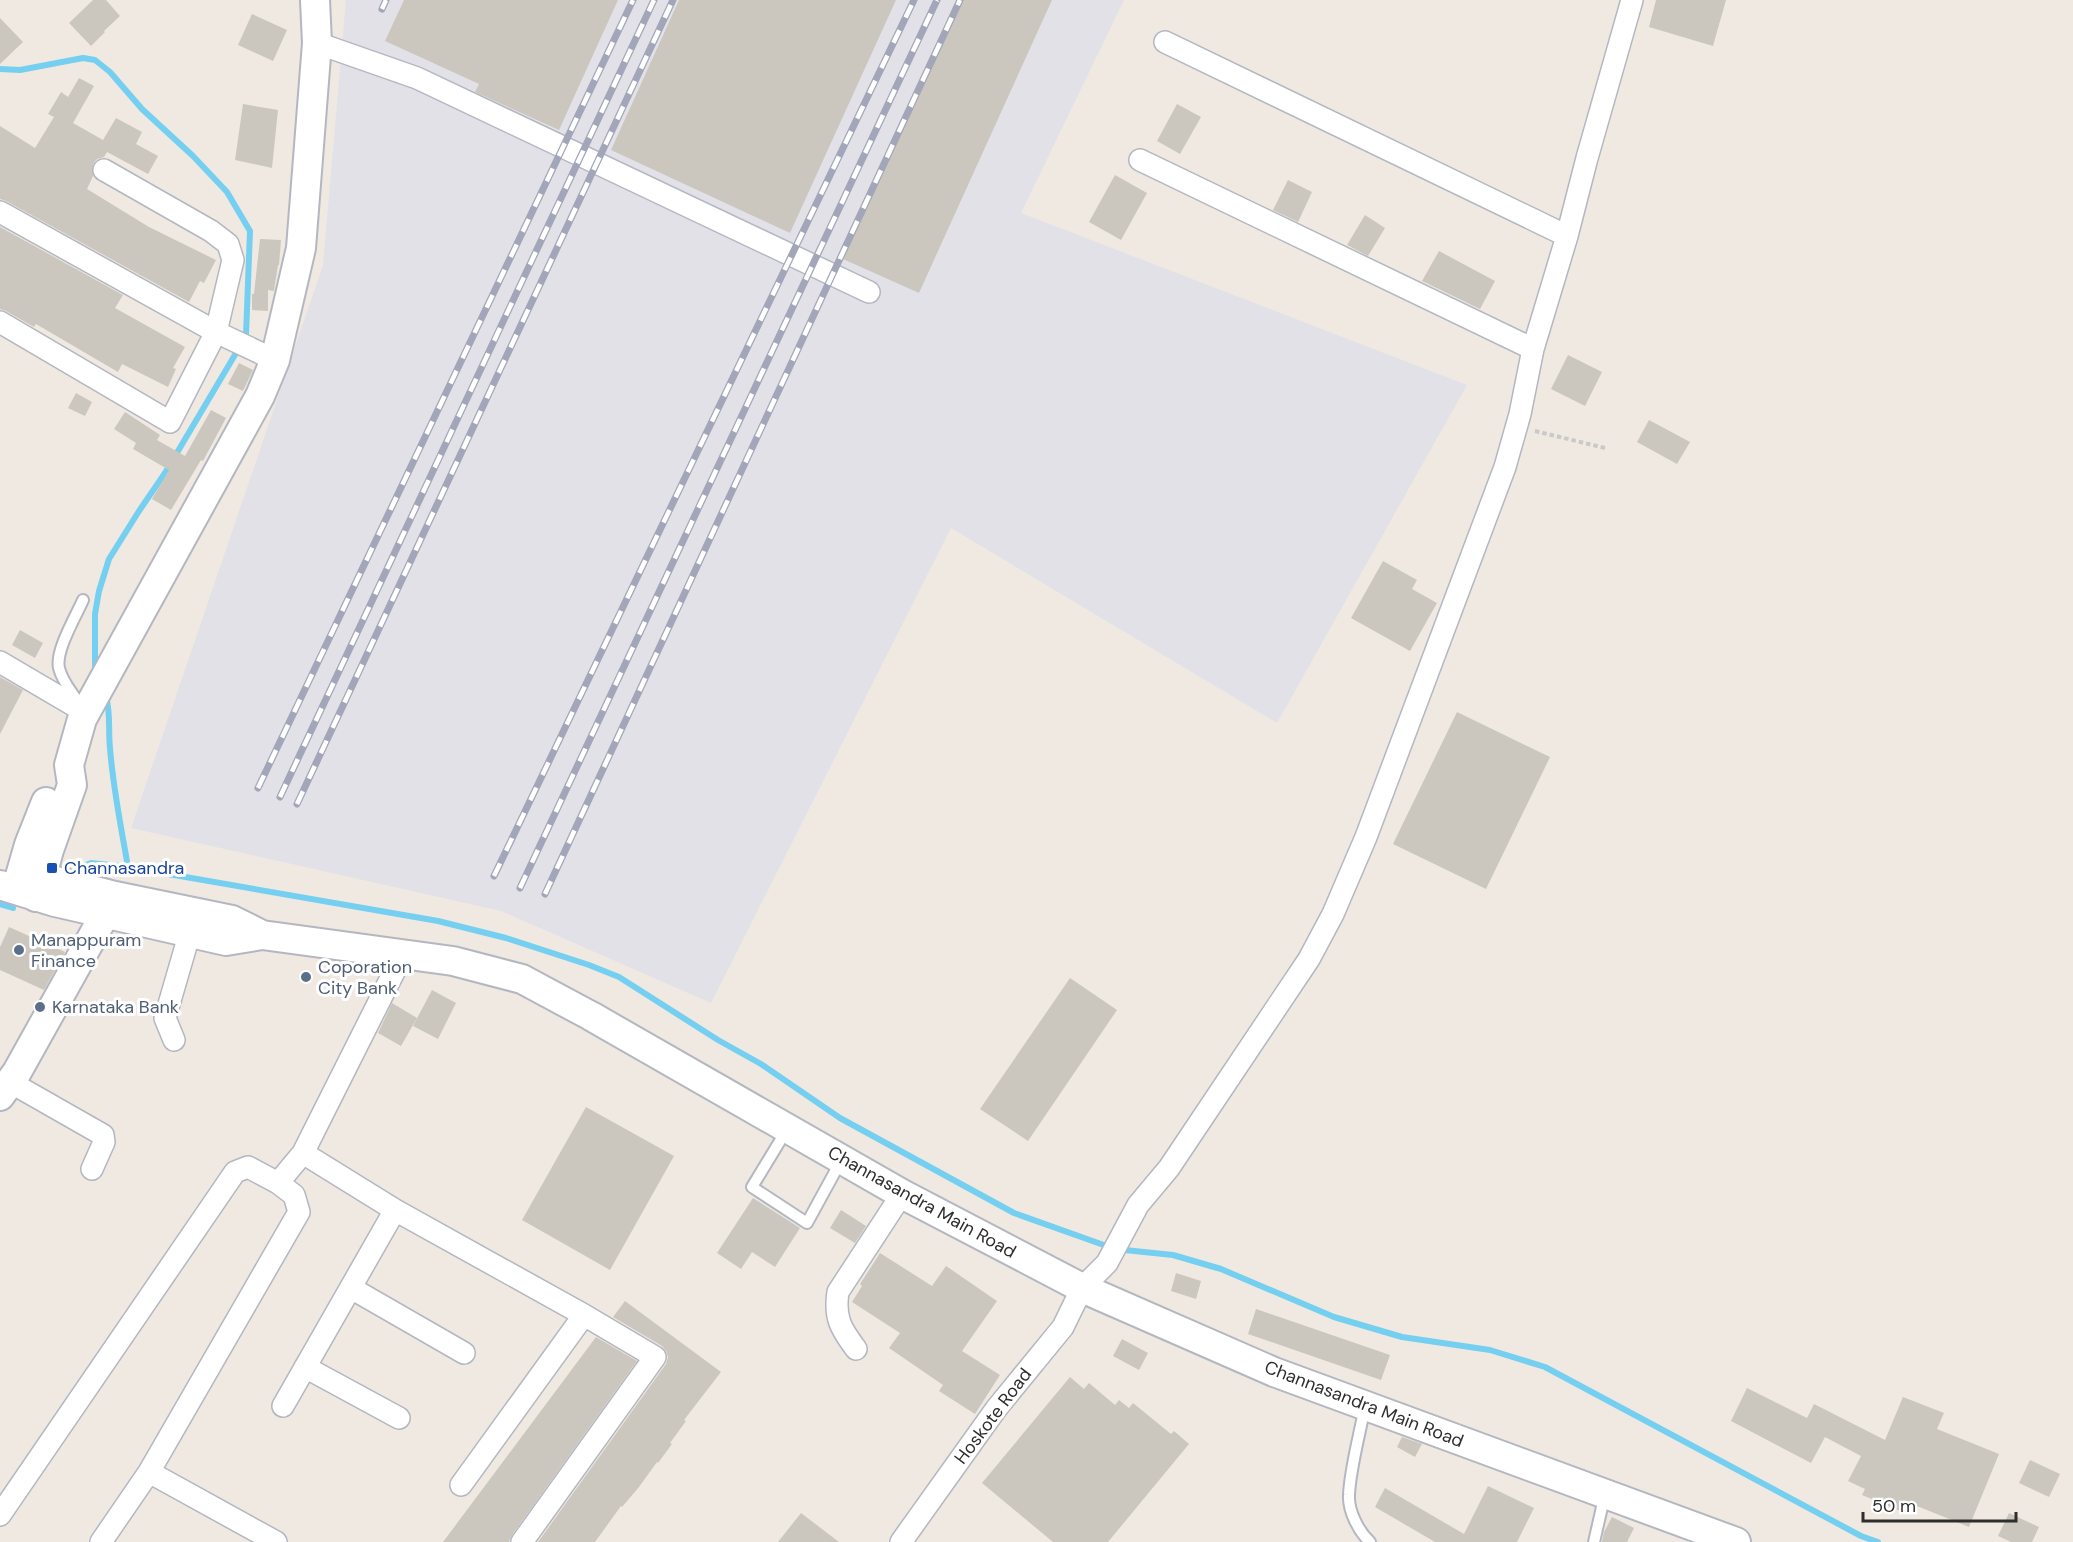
<svg xmlns="http://www.w3.org/2000/svg" width="2073" height="1542" font-family="'DM Sans',sans-serif">
<style>
.industrial{fill:#e3e1e8}
.lines{fill:none;stroke-linecap:round;stroke-linejoin:round}
.stream{stroke:#75cff0;stroke-width:6}
.building{fill:#cbc7bf}
.lane-casing{stroke:#b4b7c1;stroke-width:14}
.street-casing{stroke:#b4b7c1;stroke-width:24}
.secondary-casing{stroke:#b4b7c1;stroke-width:32}
.path{stroke:#c9c9c9;stroke-width:4;stroke-dasharray:4.5 3;stroke-linecap:butt}
.lane{stroke:#fff;stroke-width:10}
.street{stroke:#fff;stroke-width:21}
.secondary{stroke:#fff;stroke-width:28}
.rail-casing{stroke:#a3a6b8;stroke-width:7}
.rail{stroke:#fff;stroke-width:4.5;stroke-dasharray:14;stroke-linecap:butt}
.transit-dot{fill:#1a4fb4;stroke:#fff;stroke-width:2}
.service-dot{fill:#5c6f8a;stroke:#fff;stroke-width:2}
.labels{text-anchor:middle;dominant-baseline:central;stroke-width:6;stroke-linejoin:round;paint-order:stroke}
.transit-label{font-size:18px;fill:#164399;stroke:#fff;text-anchor:start}
.service-label{font-size:18px;fill:#4e5e75;stroke:#fff;text-anchor:start}
.street-label{font-size:18px;fill:#2e2e2e;stroke:#fff}
</style>
<rect width="100%" height="100%" fill="#efe9e1"/>
<!-- industrial -->
<path class="industrial" d="M346,0h778l-103,213 446,172 -190,338 -326,-195 -240,475 -210,-92 -370,-83 192,-563z"/>
<g class="lines">
<!-- stream -->
<path class="stream" d="M0,69l20,1 63,-12 12,2 15,12 32,37 51,47 34,36 23,39 -4,104
M95,667v-53l4,-23 10,-32 30,-48 26,-38 74,-125
M106,697c5,17 2,33 4,51 3,40 11,79 18,119
M78,868l13,-5 37,4 310,54 68,17 83,27 30,12 99,63 43,24 79,54 174,95 101,36 58,6 48,14 113,48 68,20 88,13 55,17 316,169 17,6
M0,904l13,4"/>
</g>
<!-- building -->
<path class="building" d="M93,0h13l14,16 -16,15 1,1 -14,14 -22,-23z
M404,0h214l-59,130 -84,-38 4,-8 -94,-43z
M679,0h217l-106,233 -179,-83z
M961,0h91l-133,293 -76,-34z
M1656,0h70l-13,46 -64,-19z
M252,14l35,16 -14,31 -35,-16z
M0,18l23,24 -23,22z
M79,78l15,8 -21,37 30,17 13,-22 26,14 -6,12 22,12 -10,18 -41,-22 -3,5 -7,2 -4,5v12l-6,13 62,38 67,33 -12,23 -4,-2 -11,21 -183,-101 -6,-2v-73l35,22 19,-31 -6,-3 13,-22 7,5z
M243,104l35,6 -6,58 -37,-8z
M1177,104l24,13 -21,37 -23,-13z
M1115,175l32,18 -26,47 -32,-18z
M1288,180l24,12 -14,30 -25,-12z
M1365,215l20,13 -17,28 -21,-11z
M0,227l123,68 -8,13 70,39 -12,21 3,1 -8,18 -46,-23 -4,8 -82,-48 -2,3 -28,-16 -6,-2z
M260,239l21,1 -2,25h-1l-4,26 -6,-1v21l-16,-1v-16h2z
M1439,251l56,30 -15,28 -58,-28z
M1568,355l34,17 -17,34 -34,-17z
M239,363l14,7 -10,21 -15,-7z
M76,393l16,9 -7,14 -17,-8z
M211,410l15,8 -23,43 -2,-1 -30,50 -19,-11 17,-29 -36,-21 3,-6 -22,-14 11,-17 35,23 -3,5 28,16z
M1649,420l41,22 -13,22 -40,-22z
M1383,561l34,19 -5,9 25,14 -27,48 -59,-33z
M20,630l23,13 -8,15 -23,-13z
M0,677l23,13 -23,44z
M1457,712l93,45 -64,132 -93,-45z
M9,927l56,25 -21,38 -44,-20v-23z
M1070,978l47,32 -89,131 -48,-32z
M432,990l24,13 -18,36 -25,-13z
M392,1003l25,15 -16,28 -23,-13z
M586,1107l88,49 -64,114 -88,-50z
M753,1198l47,30 -25,39 -23,-15 -11,17 -24,-16z
M841,1210l25,16 -11,17 -25,-15z
M880,1253l52,33 14,-20 51,35 -35,50 38,24 -25,39 -36,-23 4,-6 -54,-37 11,-15 -48,-31 10,-16 -2,-2z
M1176,1273l25,8 -5,18 -25,-8z
M625,1301l96,71 -37,48 2,1 -16,22 2,1 -14,19 -1,-1 -18,25 -17,20 -1,-1 -26,36h-57l128,-178 2,-7 -2,-6 -4,-5 -49,-29z
M1256,1309l134,46 -9,25 -133,-46z
M596,1337l41,24 -125,174 -3,7h-66z
M1122,1339l26,14 -9,17 -26,-14z
M1070,1377l14,12 5,-6 26,22 4,-5 10,8 4,-5 38,31 3,-3 15,13 -81,98h-55l-71,-59z
M1747,1388l60,30 7,-14 71,36 18,-43 41,16 -7,16 62,25 -30,73 -62,-25 -4,10 -41,-17 3,-6 -17,-8 13,-25 -36,-19 -14,26 -80,-42z
M1402,1437l20,7 -7,13 -18,-10z
M2030,1460l30,14 -11,23 -30,-14z
M1488,1486l46,22 -17,34h-82l-60,-35 10,-19 79,46z
M801,1513l38,29h-61z
M2009,1513l30,14 -7,15h-21l-13,-6z
M1612,1517l22,11 -7,14h-25l2,-10z"/>
<g class="lines">
<defs>
<path id="lane" d="M78,702c-7,-11 -16,-21 -19,-34 -4,-17 17,-52 24,-68
M786,1131l-34,56 55,36 35,-64
M1365,1406c-5,27 -15,63 -16,89 -1,16 10,37 21,47
M1594,1542l11,-48"/>
<path id="street" d="M1165,42l402,194
M317,43l100,35 452,214
M1140,160l393,189
M104,170l107,61 17,13 5,16 -17,72 59,28
M0,212l216,120 -46,90 -170,-100
M0,662l85,50
M174,1040l-9,-22 25,-86
M10,1082l93,53 1,7 -12,27
M395,1210l189,105 71,42 -133,185
M351,1288l113,65
M856,1349c-15,-20 -22,-31 -18,-57l64,-98
M305,1367l94,51
M283,1406l112,-196 -92,-57 100,-199
M149,1472l127,70
M461,1485l123,-170
M0,1515l235,-343 13,-5 30,16 25,-30
M101,1542l48,-70 150,-260 -5,-17 -16,-12
M901,1542l95,-133 67,-82 19,-39 25,-25 31,-58 31,-37 140,-209 24,-45 33,-77 139,-370 15,-53 13,-65 34,-113 20,-78 45,-158"/>
<path id="secondary" d="M25,873l90,23 117,24 30,15
M0,885l55,17 171,39 36,-6 191,26 69,18 69,37 311,178 180,94 192,84 462,170
M16,890l13,-45 17,-43
M36,897l13,-47 23,-65 -3,-20 13,-46 178,-323 15,-36 26,-112 16,-205 -2,-43
M0,1096l17,-24 97,-174"/>
</defs>
<!-- lane casing -->
<use href="#lane" class="lane-casing"/>
<!-- street casing -->
<use href="#street" class="street-casing"/>
<!-- secondary casing -->
<use href="#secondary" class="secondary-casing"/>
<!-- path -->
<path class="path" d="M1535,431l70,17"/>
<!-- lane -->
<use href="#lane" class="lane"/>
<!-- street -->
<use href="#street" class="street"/>
<!-- secondary -->
<use href="#secondary" class="secondary"/>
<defs>
<path id="rail" d="M382,9l4,-9
M258,788l375,-788
M280,797l374,-797
M297,804l376,-804
M494,876l420,-876
M520,888l417,-888
M545,894l415,-894"/>
</defs>
<!-- rail casing -->
<use href="#rail" class="rail-casing"/>
<!-- rail -->
<use href="#rail" class="rail"/>
</g>
<!-- markers -->
<rect class="transit-dot" x="46" y="862" width="12" height="12" rx="3"/>
<g class="service-dot">
<circle cx="19" cy="950" r="6"/>
<circle cx="306" cy="977" r="6"/>
<circle cx="40" cy="1007" r="6"/>
</g>
<g class="labels">
<!-- transit labels -->
<g class="transit-label">
<text x="64" y="868">Channasandra</text>
</g>
<!-- service labels -->
<g class="service-label">
<text x="31" y="940">Manappuram<tspan x="31" dy="21">Finance</tspan></text>
<text x="318" y="967">Coporation<tspan x="318" dy="21">City Bank</tspan></text>
<text x="52" y="1007">Karnataka Bank</text>
</g>
<!-- street labels -->
<g class="street-label">
<text transform="translate(922 1202) rotate(29)">Channasandra Main Road</text>
<text transform="translate(1364 1404) rotate(21)">Channasandra Main Road</text>
<text transform="translate(993 1416) rotate(-53)">Hoskote Road</text>
</g>
</g>
<!-- scale -->
<path d="M1863 1512v9h153v-9" fill="none" stroke="#2e2e2e" stroke-width="3"/>
<text x="1872" y="1512" font-size="18" fill="#2e2e2e" stroke="#ffffff" stroke-width="4.5" paint-order="stroke">50 m</text>
</svg>
